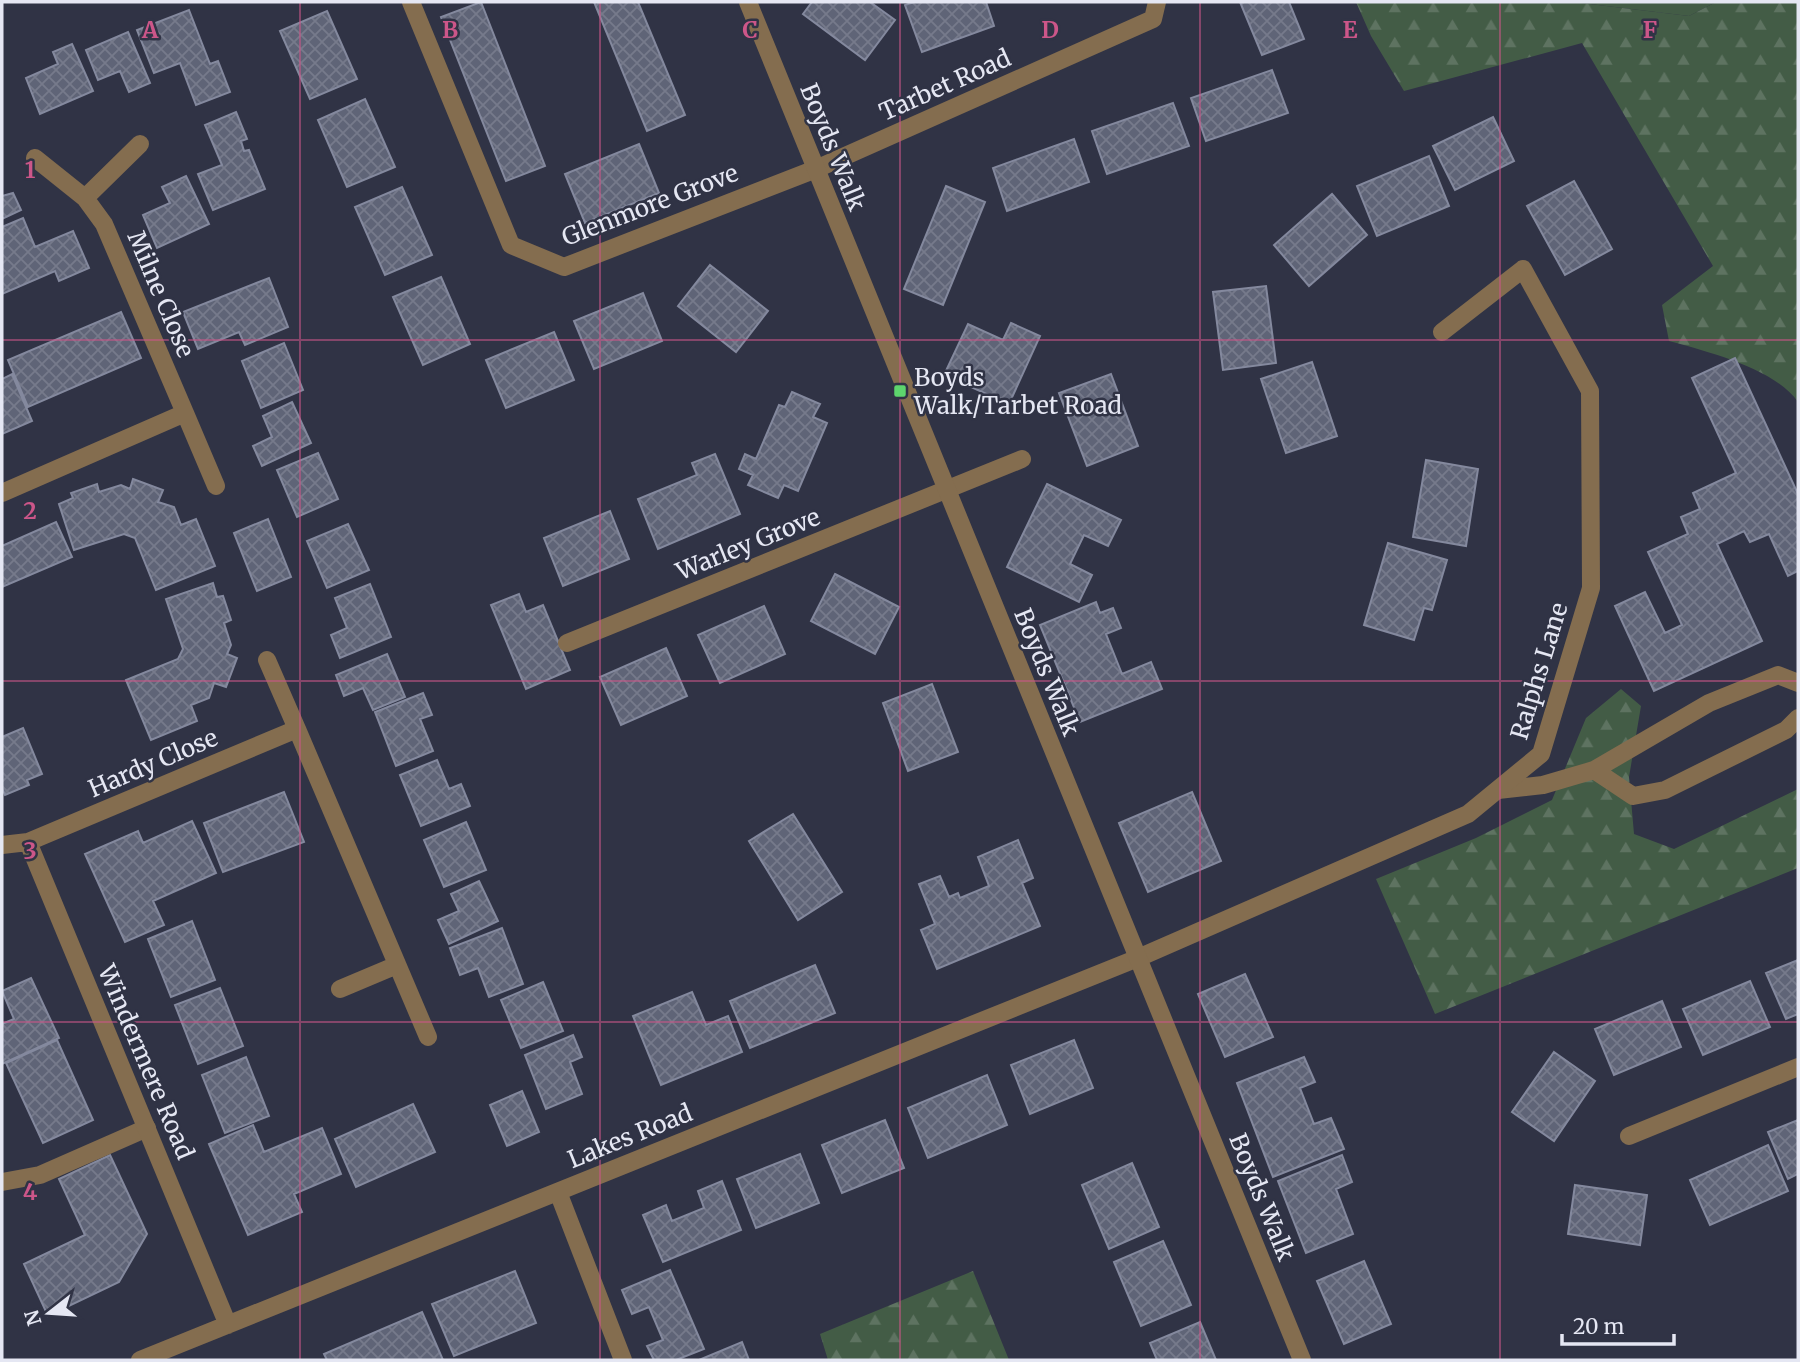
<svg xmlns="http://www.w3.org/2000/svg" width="1800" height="1362" font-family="Merriweather,serif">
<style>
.green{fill:#435c46}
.forest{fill:url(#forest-firs)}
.building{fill:url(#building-cross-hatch);stroke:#84899e;stroke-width:2}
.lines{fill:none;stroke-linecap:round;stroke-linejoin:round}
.service{stroke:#846d4f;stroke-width:18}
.minor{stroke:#846d4f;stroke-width:18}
.tertiary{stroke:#846d4f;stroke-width:18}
.grid{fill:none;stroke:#cc5689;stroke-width:2;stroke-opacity:0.55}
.poi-dot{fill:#5dd56d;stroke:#303345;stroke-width:2.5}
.labels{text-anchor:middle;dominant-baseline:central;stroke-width:5;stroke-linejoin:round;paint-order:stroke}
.street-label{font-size:24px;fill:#e5e7f3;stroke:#303345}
.poi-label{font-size:24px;fill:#e5e7f3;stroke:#303345;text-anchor:start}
.grid-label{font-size:23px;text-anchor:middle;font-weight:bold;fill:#cc5689;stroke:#303345;stroke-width:5;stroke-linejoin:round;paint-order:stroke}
</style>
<defs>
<pattern id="forest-firs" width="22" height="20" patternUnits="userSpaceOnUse" patternTransform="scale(1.75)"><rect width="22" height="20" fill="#435c46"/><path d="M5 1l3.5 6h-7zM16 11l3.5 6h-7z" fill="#5e7361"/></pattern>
<pattern id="building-cross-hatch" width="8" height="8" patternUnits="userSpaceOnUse" patternTransform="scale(1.75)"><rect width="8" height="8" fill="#5f6477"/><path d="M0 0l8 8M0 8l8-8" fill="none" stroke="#767a8b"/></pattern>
</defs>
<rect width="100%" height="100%" fill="#303345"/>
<!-- green -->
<path class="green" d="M1573,2h143l-27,14z"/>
<!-- forest -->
<path class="forest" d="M1356,2h217l116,14 27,-14h82v400c-22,-33 -92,-51 -129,-61l-7,-36 51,-39 -131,-223 -178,48 -33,-55z
M1621,689l20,17 -12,71 5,57 40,15 124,-60v79l-363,146 -59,-135 100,-41 76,-38 34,-82z
M973,1271l36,89h-181l-8,-26z"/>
<!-- building -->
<path class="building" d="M481,2l64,164 -39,15 -65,-164z
M594,2h44l47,113 -38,16z
M812,2h58l25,18 -30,40 -62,-46z
M914,2h72l8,24 -72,26 -17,-47z
M1240,2h49l15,37 -42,16z
M189,10l21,54 8,-3 12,31 -34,13 -16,-42 -26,10 -17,-43z
M327,11l30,68 -47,20 -30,-68z
M128,32l22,51 -21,9 -9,-21 -22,9 -12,-30z
M72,44l21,47 -53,23 -14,-36 32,-14 -5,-12z
M1272,70l16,43 -82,28 -15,-43z
M365,99l30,68 -48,20 -29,-67z
M1173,103l16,43 -82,28 -15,-43z
M236,112l11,27 -6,2 3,10 5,-1 16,39 -52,21 -15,-36 24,-9 -17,-40z
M1493,117l21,44 -59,29 -22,-44z
M1074,139l15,43 -82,29 -14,-43z
M639,144l20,49 -74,30 -20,-49z
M1429,156l20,50 -72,30 -20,-50z
M186,176l23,48 -52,24 -14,-33 27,-12 -8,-16z
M1574,181l38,68 -47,26 -38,-69z
M946,186l39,16 -42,103 -39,-16z
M402,187l30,68 -47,20 -30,-68z
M13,193l8,17 -19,9v-23z
M1332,194l35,41 -58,51 -35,-41z
M23,218l12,29 38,-16 16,37 -30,13 -4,-10 -53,23v-67z
M710,265l58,46 -32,41 -58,-46z
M441,277l29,67 -47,21 -30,-68z
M269,278l19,49 -43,18 -6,-13 -41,17 -15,-37z
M1266,286l10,77 -53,7 -10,-78z
M643,293l19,48 -68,28 -20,-48z
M121,312l20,46 -113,49 -20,-47z
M1011,323l29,13 -31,68 -65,-29 24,-51 35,16z
M554,332l20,48 -68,28 -20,-48z
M284,343l19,47 -42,18 -19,-47z
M1735,358l63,136v77l-10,5 -19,-42 -19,8 -6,-11 -27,13 45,97 -108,50 -39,-85 30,-14 20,41 17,-8 -34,-73 40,-18 -7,-17 19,-8 -7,-16 43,-20 -44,-95z
M1312,362l25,74 -51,17 -25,-74z
M12,374l20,47 -30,13v-55z
M1111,374l27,72 -51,20 -28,-73z
M792,392l28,12 -7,13 14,6 -29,68 -14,-6 -6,13 -30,-13 5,-10 -14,-6 6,-15 11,5 23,-54 6,2z
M292,402l19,41 -49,23 -9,-20 19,-9 -9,-21z
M318,453l20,46 -41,18 -20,-47z
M715,454l25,60 -82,35 -20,-50 59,-24 -5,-12z
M1426,460l52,9 -12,77 -53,-9z
M133,479l30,11 -5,12 16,5 7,18 15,-6 19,47 -59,24 -21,-52 -11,-4 -50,16 -15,-46 14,-6 -2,-5 26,-9 2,8 22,-7 9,4z
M1047,484l74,36 -13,26 -24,-11 -14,29 22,11 -13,27 -72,-35z
M610,511l19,48 -66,27 -19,-48z
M268,519l23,58 -34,14 -23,-58z
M56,522l16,35 -70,30v-41z
M348,524l21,46 -42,18 -20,-47z
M1388,543l59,17 -15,50 -8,-2 -10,32 -50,-15z
M835,574l64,33 -24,47 -64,-33z
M213,583l4,14 6,-1 8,24 -7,3 7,22 -4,9 10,4 -11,29 -12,-4 -5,15 -18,7 6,16 -46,19 -25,-60 52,-21 5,-10 -17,-50z
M370,584l21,53 -51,21 -9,-23 16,-7 -12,-30z
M519,594l7,18 17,-7 27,65 -44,19 -35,-84z
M1096,602l4,11 13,-5 8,20 -15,6 16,40 29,-12 11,27 -82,33 -40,-97z
M764,606l21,48 -65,29 -22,-48z
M666,648l21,48 -66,29 -21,-48z
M387,654l18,43 -32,13 -10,-22 -19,8 -8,-21z
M932,684l26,68 -50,19 -25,-68z
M423,693l9,22 -12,4 13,32 -37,15 -21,-54z
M23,728l19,46 -15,6 2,5 -24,10 -3,-7v-51z
M437,760l12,29 12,-5 9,22 -49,20 -21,-51z
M284,792l20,50 -81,30 -19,-49z
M1192,792l29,69 -73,31 -29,-69z
M793,814l49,78 -44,28 -49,-79z
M192,821l24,52 -63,28 11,24 -39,17 -40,-88 53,-23 5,12z
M466,822l20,48 -42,17 -20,-47z
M1018,840l15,38 -11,5 18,43 -103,43 -16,-39 14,-6 -16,-40 21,-8 9,21 9,-4 2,5 29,-12 -11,-29z
M479,881l19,40 -49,23 -11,-24 21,-9 -8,-17z
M192,921l23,59 -44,17 -23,-58z
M502,928l21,56 -34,13 -11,-29 -18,7 -10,-27z
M1798,960v54l-12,5 -20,-46z
M815,965l20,48 -85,35 -20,-47z
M1245,974l28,63 -48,20 -27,-63z
M31,978l28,60 -57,26v-40l12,-5 -12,-28z
M1750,981l20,46 -67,28 -20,-46z
M543,982l20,49 -42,17 -20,-48z
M220,988l23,58 -45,18 -23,-59z
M692,992l14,33 22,-9 14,36 -81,33 -28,-69z
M1662,1001l19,46 -67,28 -19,-46z
M573,1035l9,22 -12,5 12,32 -36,15 -21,-54z
M57,1040l36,80 -50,23 -37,-80z
M1074,1040l19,48 -63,26 -19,-49z
M1554,1052l41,29 -41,60 -42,-29z
M246,1057l23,59 -44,17 -23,-58z
M1304,1057l11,25 -15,6 14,36 17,-6 13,31 -71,28 -36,-94z
M987,1075l20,50 -79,33 -20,-50z
M522,1091l17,41 -32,14 -17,-41z
M413,1104l22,48 -79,35 -21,-48z
M885,1120l19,48 -62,25 -20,-48z
M1798,1120v54l-10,5 -20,-47z
M253,1125l11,27 58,-24 19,46 -47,20 8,18 -54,23 -39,-91z
M1768,1145l20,46 -78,34 -20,-45z
M800,1154l19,49 -63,25 -19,-49z
M110,1155l37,79 -28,48 -71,34 -24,-52 61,-29 -26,-56z
M1342,1155l10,27 -16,7 17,45 -47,19 -28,-72z
M1132,1163l27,64 -50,22 -27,-64z
M722,1181l19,49 -78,32 -20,-47 23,-10 6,16 32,-13 -6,-17z
M1575,1185l72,10 -7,50 -72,-11z
M1163,1241l28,64 -50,21 -27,-64z
M1364,1261l27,63 -47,20 -27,-63z
M670,1270l34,79 -28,11h-22l-7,-14 16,-6 -14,-33 -17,7 -10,-24z
M515,1271l21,52 -82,33 -22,-52z
M422,1312l21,48h-116l-3,-6z
M1200,1322l16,38h-59l-7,-17z
M742,1342l7,18h-50z"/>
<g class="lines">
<!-- service -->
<path class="service" d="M1594,770l39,26 32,-6 121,-60 12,-12
M1498,790l45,-5 51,-15 115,-67 69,-28 20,8
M2,1182l38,-7 107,-47"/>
<!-- minor -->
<path class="minor" d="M411,2l100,243 53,22 252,-98 337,-150 4,-17
M85,198l55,-54
M185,413l31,73
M2,493l183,-80 -81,-189 -19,-26 -50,-40
M567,643l455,-184
M267,660l30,69
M28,842l269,-113 131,308
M2,845l26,-3 200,483
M340,989l57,-24
M1629,1136l169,-69
M558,1192l65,168
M140,1360l998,-402 330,-144 73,-60 50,-166 -1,-197 -67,-122 -81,63"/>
<!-- tertiary -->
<path class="tertiary" d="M748,2l554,1358"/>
</g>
<!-- grid -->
<path class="grid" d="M300,2v1358M600,2v1358M900,2v1358M1200,2v1358M1500,2v1358M2,340h1796M2,681h1796M2,1022h1796"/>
<!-- markers -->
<rect class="poi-dot" x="893" y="384" width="14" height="14" rx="3.5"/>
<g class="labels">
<!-- street labels -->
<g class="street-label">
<text transform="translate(945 85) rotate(-24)">Tarbet Road</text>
<text transform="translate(833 147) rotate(68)">Boyds Walk</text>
<text transform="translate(650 205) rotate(-21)">Glenmore Grove</text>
<text transform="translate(161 294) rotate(67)">Milne Close</text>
<text transform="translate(748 544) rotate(-22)">Warley Grove</text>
<text transform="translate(1539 671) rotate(-73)">Ralphs Lane</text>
<text transform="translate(1047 672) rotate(68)">Boyds Walk</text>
<text transform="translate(153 763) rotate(-23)">Hardy Close</text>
<text transform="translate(146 1062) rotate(67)">Windermere Road</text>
<text transform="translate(630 1136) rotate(-22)">Lakes Road</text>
<text transform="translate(1262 1197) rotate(68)">Boyds Walk</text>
</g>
<!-- poi labels -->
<g class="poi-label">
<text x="914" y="377">Boyds<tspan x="914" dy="28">Walk/Tarbet Road</tspan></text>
</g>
</g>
<g class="grid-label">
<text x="150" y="38">A</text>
<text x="450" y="38">B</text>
<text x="750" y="38">C</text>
<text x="1050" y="38">D</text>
<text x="1350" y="38">E</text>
<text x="1650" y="38">F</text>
<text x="30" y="178">1</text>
<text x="30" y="519">2</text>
<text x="30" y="859">3</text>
<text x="30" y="1200">4</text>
</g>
<!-- border -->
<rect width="1800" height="1362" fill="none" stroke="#e5e7f3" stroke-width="7"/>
<!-- north arrow -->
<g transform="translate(49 1313) rotate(253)" stroke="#303345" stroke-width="5" paint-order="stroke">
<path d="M0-5L12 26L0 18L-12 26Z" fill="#e5e7f3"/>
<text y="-10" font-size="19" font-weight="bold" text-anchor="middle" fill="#e5e7f3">N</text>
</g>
<!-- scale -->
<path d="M1562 1334v10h112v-10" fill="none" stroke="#e5e7f3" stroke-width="3.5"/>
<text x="1573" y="1334" font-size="21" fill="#e5e7f3" stroke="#303345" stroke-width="5" paint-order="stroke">20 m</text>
</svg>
